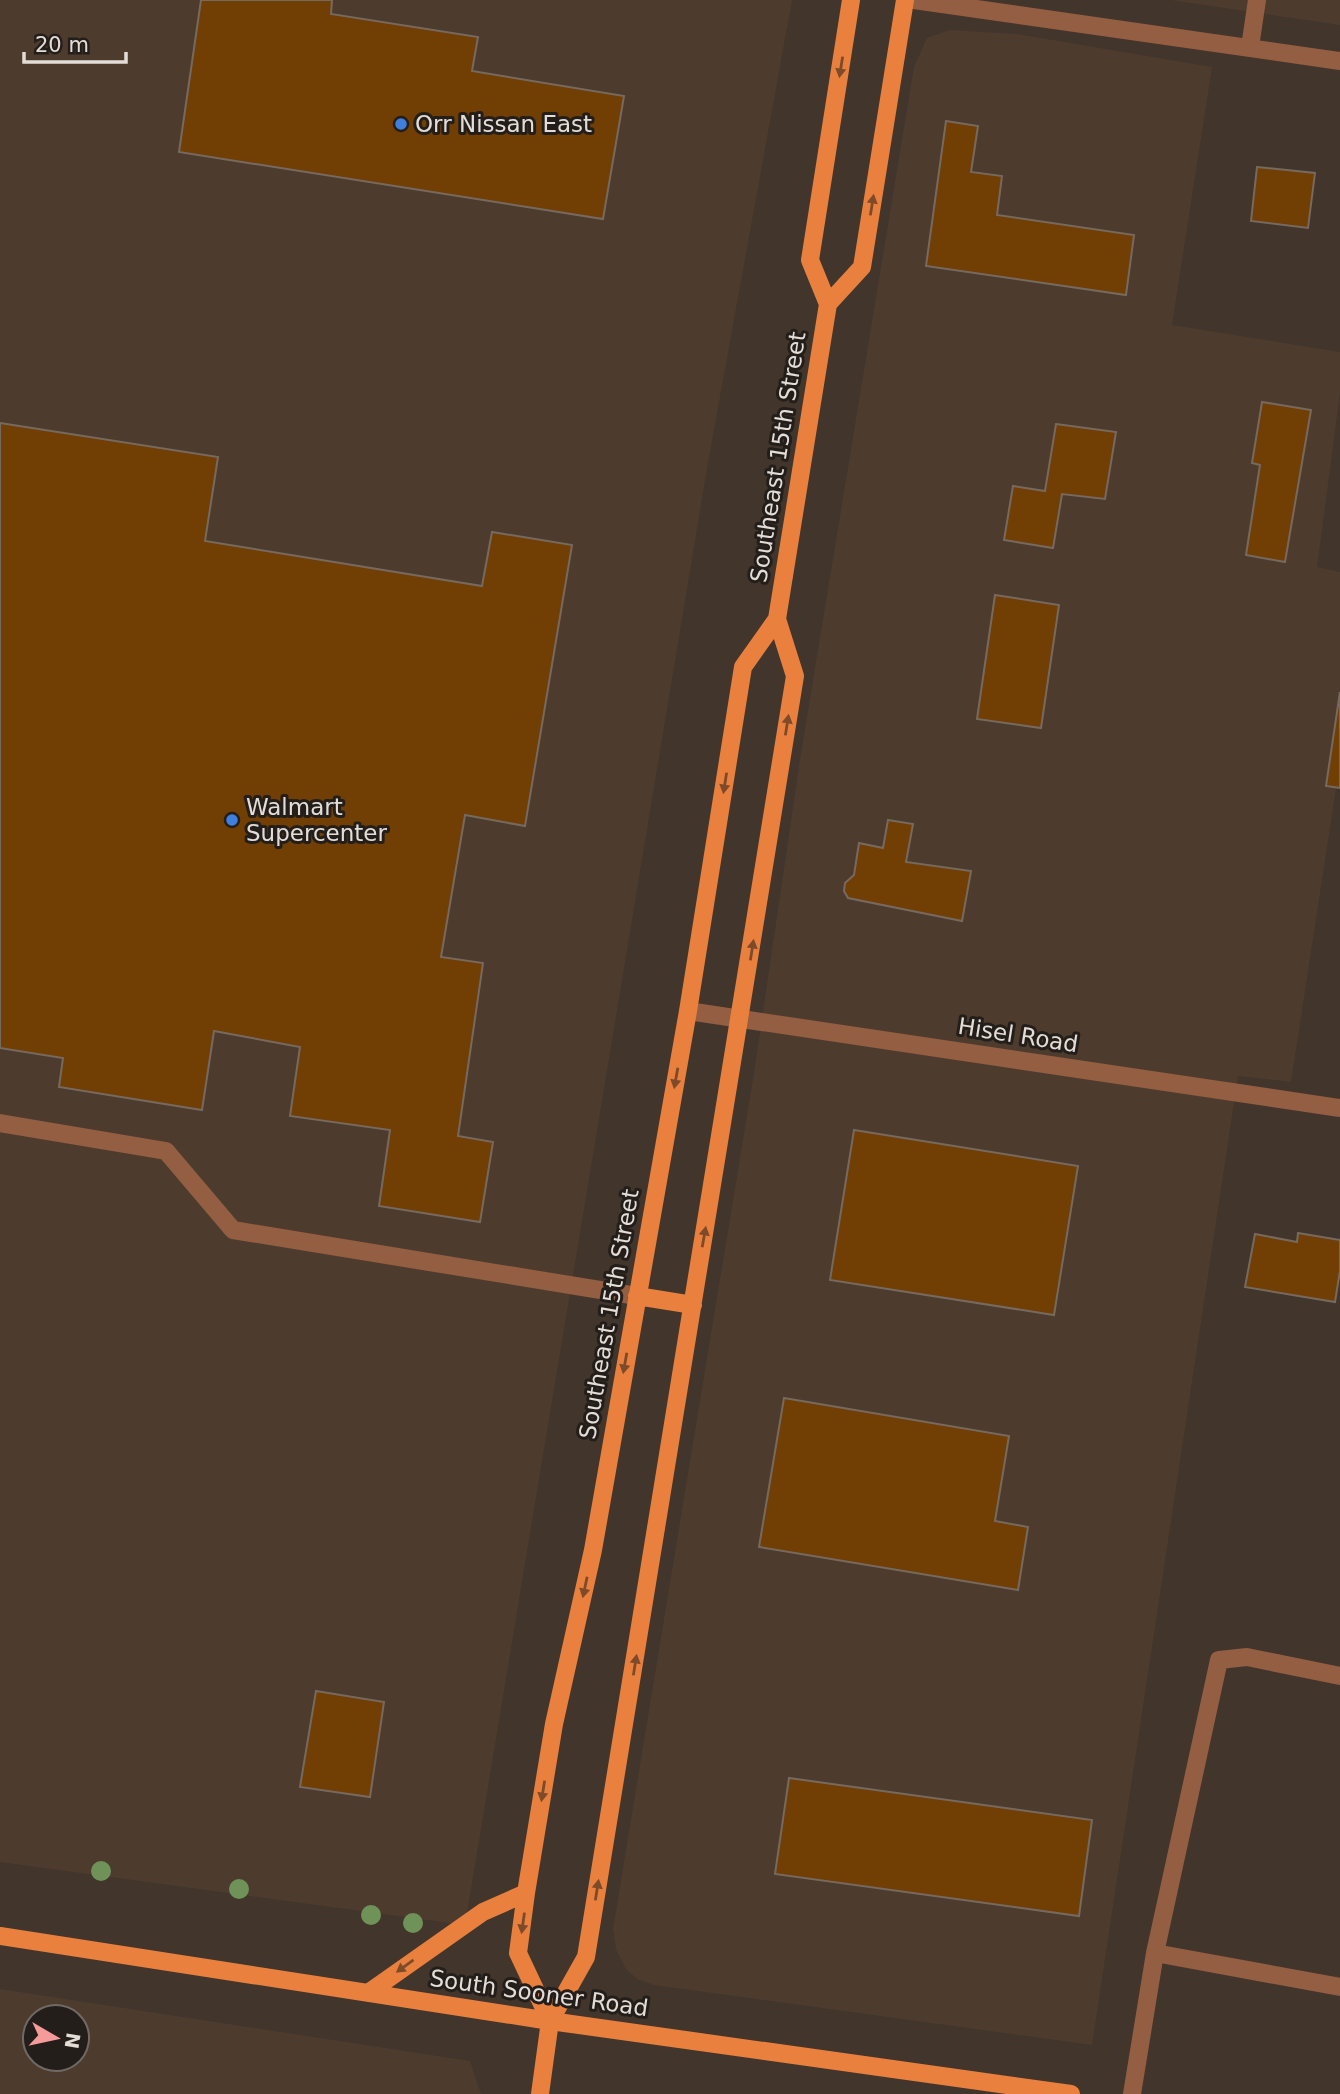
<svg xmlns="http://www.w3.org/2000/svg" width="1340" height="2094" font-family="'DejaVu Sans',sans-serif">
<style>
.built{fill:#4d3c2e;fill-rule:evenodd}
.building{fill:#713e03;stroke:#76695f;stroke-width:2}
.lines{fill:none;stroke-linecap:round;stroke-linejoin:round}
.minor{stroke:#935e41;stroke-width:18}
.major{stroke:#ea803e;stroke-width:18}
.tree{fill:#6f9259}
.oneway{fill:#7d4a2a}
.shop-dot{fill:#3f7fe0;stroke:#231e1a;stroke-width:2.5}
.labels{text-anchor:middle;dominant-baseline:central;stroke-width:6;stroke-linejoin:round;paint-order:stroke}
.poi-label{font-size:23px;fill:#e4ddd7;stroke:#231e1a;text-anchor:start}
.street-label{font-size:23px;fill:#e4ddd7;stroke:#231e1a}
</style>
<rect width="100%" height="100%" fill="#41352c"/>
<!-- built -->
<path class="built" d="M0,0h792l-85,468 -242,1457 -465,-63z
M1171,0h169v25z
M950,30l67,4 195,33 -40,258 168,27v41l-23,174 23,5v190l-49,320 -53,-6 -146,969 -438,-60 -17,-6 -11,-10 -10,-20 -3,-20 141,-856 47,-320 113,-686 13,-29z
M0,1989l470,72 11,33h-481zM35,2017h42v42h-42z"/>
<!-- building -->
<path class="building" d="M201,0h131l-1,14 147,23 -6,34 152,25 -21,123 -424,-67z
M946,121l32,5 -7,46 31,4 -5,39 137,20 -8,60 -200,-29z
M1257,167l58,6 -7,55 -57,-7z
M1262,402l49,8 -26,152 -39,-7 14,-90 -8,-2z
M0,423l218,34 -13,84 277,45 10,-54 80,13 -47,281 -60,-11 -24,142 42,6 -25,173 35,6 -13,80 -101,-16 11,-76 -100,-14 10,-69 -86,-16 -12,79 -143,-23 4,-29 -63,-10z
M1056,424l60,8 -11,67 -43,-5 -9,54 -49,-8 9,-54 32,5z
M995,595l64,10 -18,123 -64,-9z
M1340,692v96l-14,-2z
M888,820l25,4 -7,38 65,9 -9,50 -114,-23 -4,-7 1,-8 9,-8 5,-32 24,5z
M854,1130l224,36 -24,149 -224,-35z
M1298,1233l42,7v31l-5,31 -90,-15 10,-53 42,8z
M784,1398l225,38 -14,85 33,6 -10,63 -259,-43z
M316,1691l68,11 -14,95 -70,-10z
M789,1778l303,42 -13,96 -304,-42z"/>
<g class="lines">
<!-- minor -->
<path class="minor" d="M914,0l426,61
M1250,47l7,-47
M688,1011l652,97
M0,1123l166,28 67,79 404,66
M1155,1953l64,-293 28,-3 93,19
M1132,2094l23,-141 185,34"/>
<!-- major -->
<path class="major" d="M828,304l34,-37 43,-267
M637,1296l56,9
M0,1936l550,85 521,73
M368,1993l115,-81 43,-19
M550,2021l-32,-68 8,-60 28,-169 39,-174 95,-539 55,-344 34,-48 51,-315 -18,-44 41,-260
M540,2094l10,-73 36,-64 209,-1281 -18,-57"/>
</g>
<!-- trees -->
<g class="tree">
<circle cx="101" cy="1871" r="10"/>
<circle cx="239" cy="1889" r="10"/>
<circle cx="371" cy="1915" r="10"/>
<circle cx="413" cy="1923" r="10"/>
</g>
<!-- one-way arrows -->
<defs><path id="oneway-solid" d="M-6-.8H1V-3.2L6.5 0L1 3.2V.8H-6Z" transform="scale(1.75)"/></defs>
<g class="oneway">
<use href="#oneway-solid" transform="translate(841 67) rotate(99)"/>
<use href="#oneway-solid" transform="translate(872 205) rotate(-81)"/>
<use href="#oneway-solid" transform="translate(787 725) rotate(-81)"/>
<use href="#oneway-solid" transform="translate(725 783) rotate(99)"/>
<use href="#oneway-solid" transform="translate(752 950) rotate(-81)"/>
<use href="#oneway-solid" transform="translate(676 1078) rotate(100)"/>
<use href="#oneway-solid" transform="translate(704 1237) rotate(-80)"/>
<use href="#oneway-solid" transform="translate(625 1363) rotate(100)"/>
<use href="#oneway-solid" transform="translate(585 1587) rotate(102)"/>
<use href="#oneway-solid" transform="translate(635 1665) rotate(-81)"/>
<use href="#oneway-solid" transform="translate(543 1791) rotate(99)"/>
<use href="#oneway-solid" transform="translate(597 1890) rotate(-81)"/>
<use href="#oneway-solid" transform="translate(523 1923) rotate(98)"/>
<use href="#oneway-solid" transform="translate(405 1966) rotate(144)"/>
</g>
<!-- markers -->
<g class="shop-dot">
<circle cx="401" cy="124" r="7"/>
<circle cx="232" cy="820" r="7"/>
</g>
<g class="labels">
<!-- poi labels -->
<g class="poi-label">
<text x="415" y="124">Orr Nissan East</text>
<text x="246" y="807">Walmart<tspan x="246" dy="26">Supercenter</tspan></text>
</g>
<!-- street labels -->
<g class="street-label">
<text transform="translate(778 457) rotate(-81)">Southeast 15th Street</text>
<text transform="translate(1018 1035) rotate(9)">Hisel Road</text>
<text transform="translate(609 1314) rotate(-80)">Southeast 15th Street</text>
<text transform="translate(539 1993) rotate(8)">South Sooner Road</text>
</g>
</g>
<!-- north arrow -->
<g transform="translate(56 2038) rotate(99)"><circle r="33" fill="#231e1a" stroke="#706a66" stroke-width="2"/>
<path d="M0-5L12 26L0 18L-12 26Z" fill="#f59b9a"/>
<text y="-10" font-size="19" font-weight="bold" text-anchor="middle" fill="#e4ddd7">N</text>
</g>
<!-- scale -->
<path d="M24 52v10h102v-10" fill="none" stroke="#e4ddd7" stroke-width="3.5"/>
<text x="35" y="52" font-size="21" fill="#e4ddd7" stroke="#231e1a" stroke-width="5" paint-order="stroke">20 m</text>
</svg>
